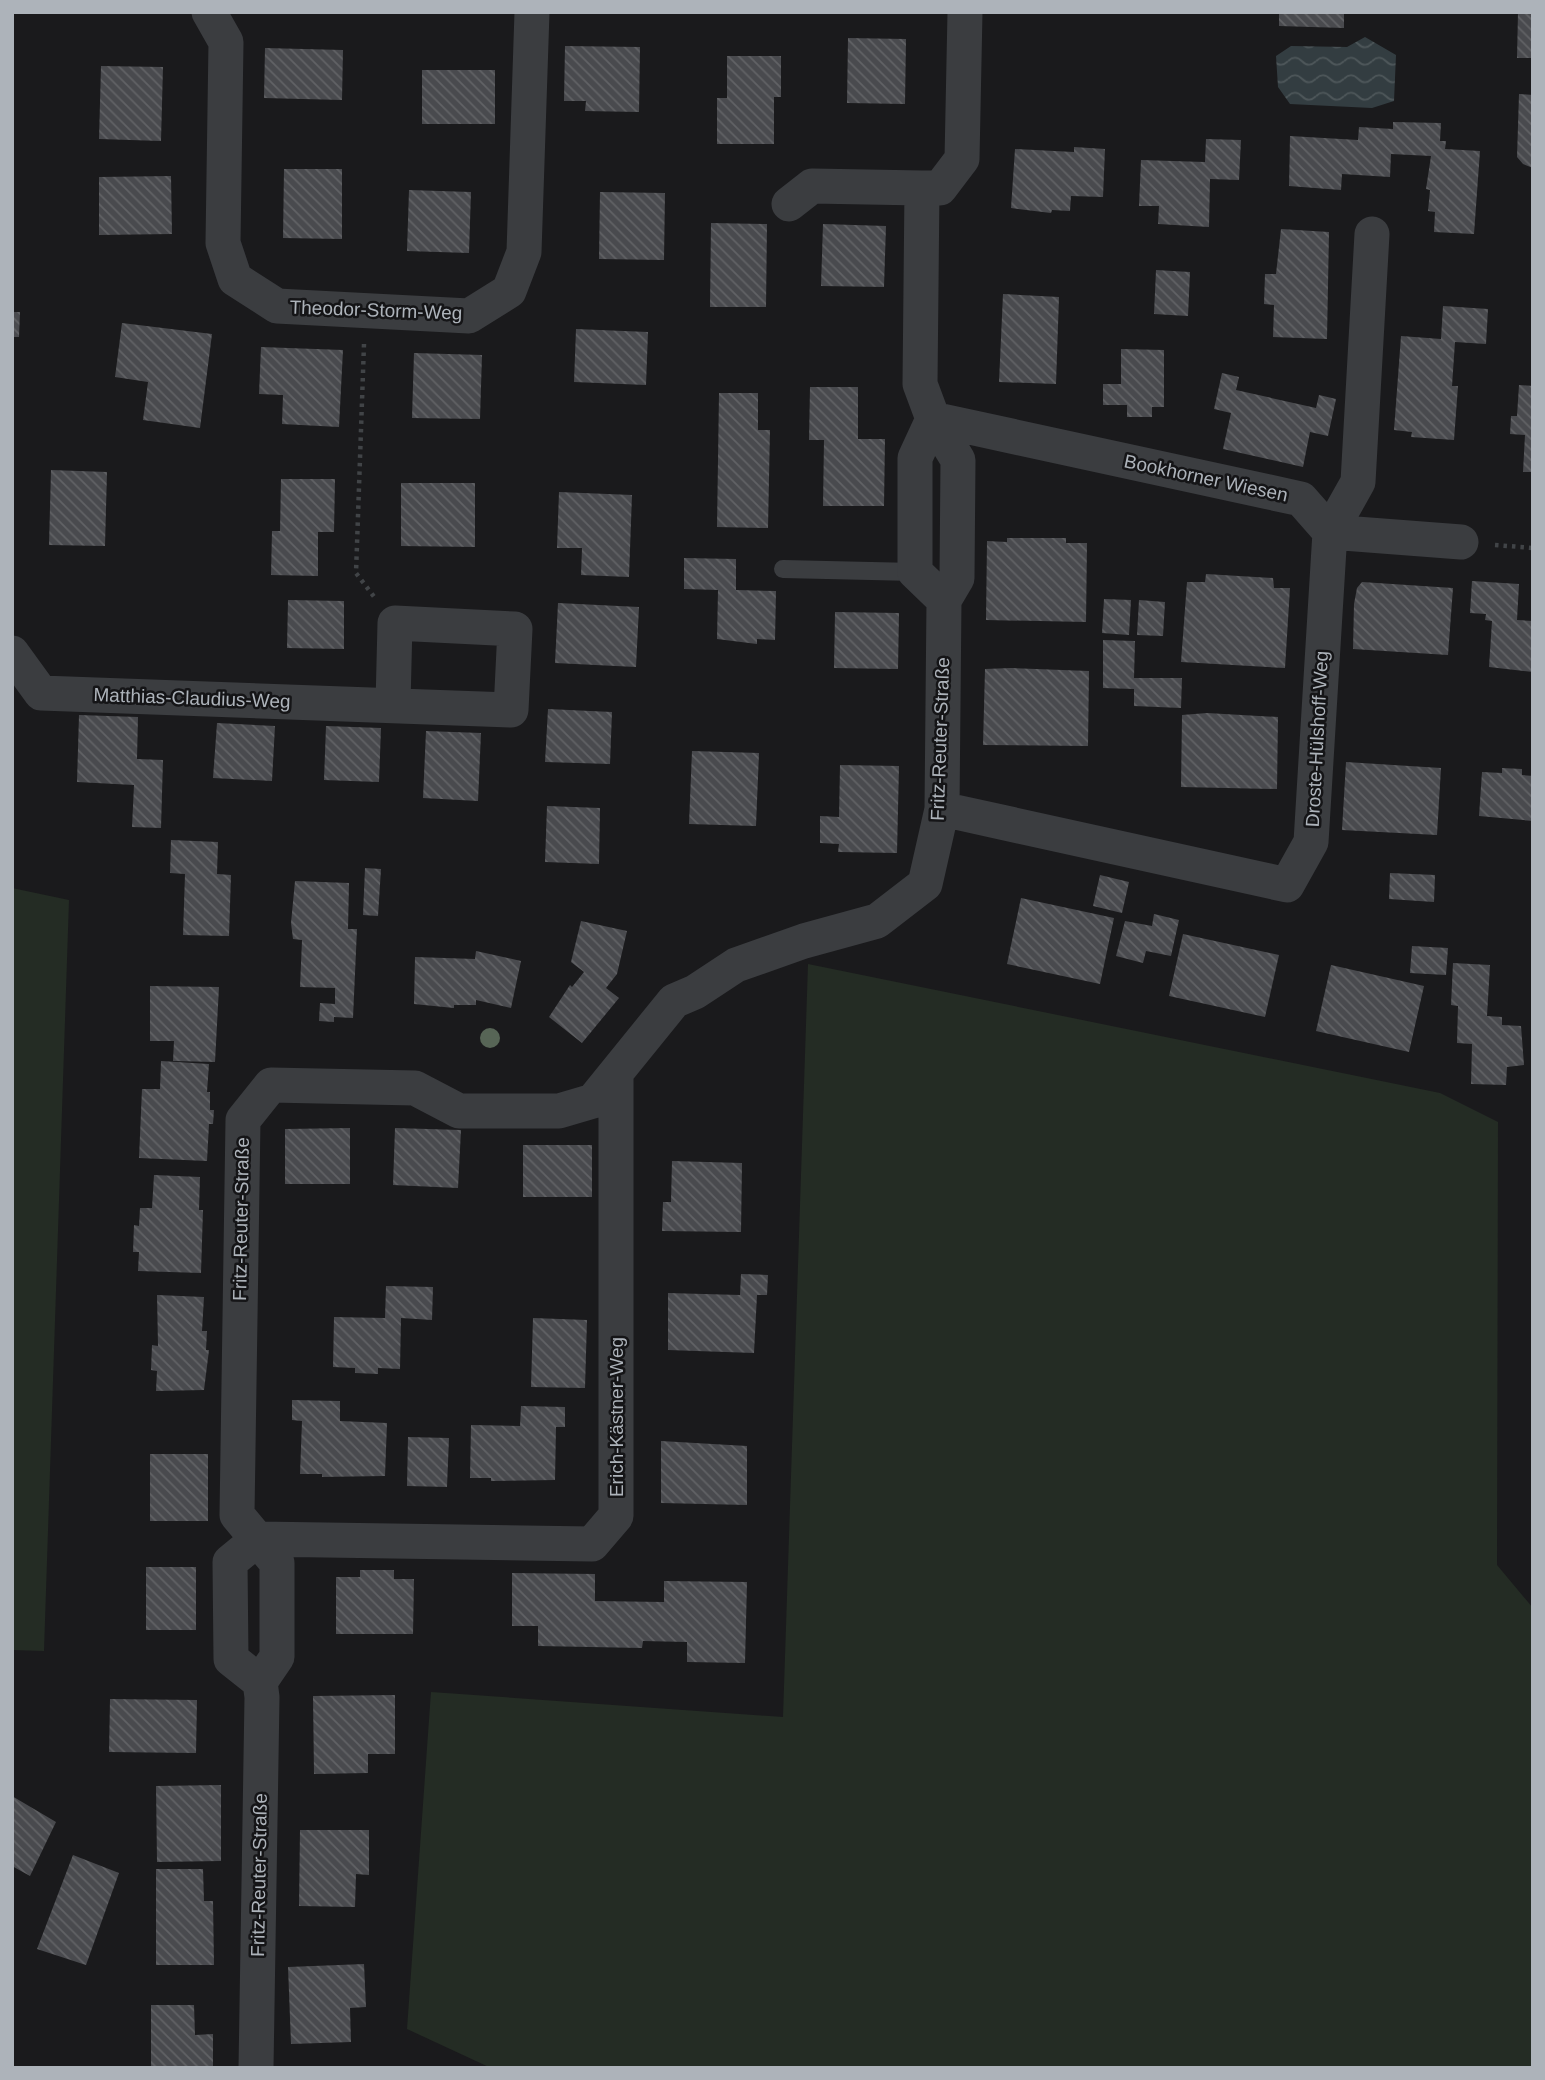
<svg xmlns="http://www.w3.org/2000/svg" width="1545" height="2080" font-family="Arial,sans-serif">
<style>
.grass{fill:#242c24}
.water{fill:url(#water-waves)}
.building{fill:url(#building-back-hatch)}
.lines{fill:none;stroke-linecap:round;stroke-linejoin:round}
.path{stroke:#414447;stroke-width:4.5;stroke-dasharray:3.5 5;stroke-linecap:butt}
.service{stroke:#3b3d40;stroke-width:18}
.minor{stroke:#3b3d40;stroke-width:35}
.tree{fill:#576556}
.labels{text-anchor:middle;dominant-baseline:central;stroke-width:5;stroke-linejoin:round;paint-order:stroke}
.street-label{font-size:19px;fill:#adb3ba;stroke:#151517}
</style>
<defs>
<pattern id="water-waves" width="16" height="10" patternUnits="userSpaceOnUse" patternTransform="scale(1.75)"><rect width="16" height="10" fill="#333d41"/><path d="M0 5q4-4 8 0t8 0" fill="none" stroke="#4e575a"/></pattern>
<pattern id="building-back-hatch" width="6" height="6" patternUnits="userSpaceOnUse" patternTransform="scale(1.75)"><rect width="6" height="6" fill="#494a4e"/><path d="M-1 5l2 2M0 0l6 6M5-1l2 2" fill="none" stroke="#616265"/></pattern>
</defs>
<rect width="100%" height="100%" fill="#1a1a1c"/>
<!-- grass -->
<path class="grass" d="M12,888l57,12 -25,751 -32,-1z
M808,964l632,129 58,29 -1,443 36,43v460h-1042l-84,-39 24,-337 352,25z"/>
<!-- water -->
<path class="water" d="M1365,37l31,18 -2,46 -22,7 -82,-4 -12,-17 -2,-31 15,-10 56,1z"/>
<!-- building -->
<path class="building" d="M1279,12h65v16l-65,-2z
M1518,12h15v46h-16z
M848,38l58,1 -1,65 -58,-1z
M565,46l75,1 -1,65 -54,-1 1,-10h-22z
M265,48l78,2 -1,50 -78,-2z
M727,56h54v41h-7v47h-57v-46h10z
M101,66l62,1 -2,74 -62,-2z
M422,70h73v54h-73z
M1519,94l14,1v73l-10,-4 -6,-7z
M1393,122l48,1 -1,18h6l-1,8 35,2 -6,83 -40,-2 1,-20 -7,-1 2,-21 -4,-1 5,-33 -40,-2 -1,23 -48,-3 -1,16 -52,-4 1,-50 68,4 1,-13 34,2z
M1206,139l35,1 -2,40 -29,-1 -1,48 -51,-3 1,-18h-20l2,-46 64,2z
M1074,147l31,2 -2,48 -32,-1 -1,15 -18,-1 -1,3 -40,-5 4,-59 59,3z
M284,169h58v70l-59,-1z
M171,176l1,58 -73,1v-58z
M409,190l62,2 -2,61 -62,-2z
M600,192l65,1 -1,67 -65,-1z
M711,223l56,1 -1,83h-56z
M823,224l63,2 -2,61 -63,-1z
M1281,229l48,3 -2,107 -54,-2 1,-32 -10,-1 1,-30h11z
M1156,270l34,2 -2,44 -34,-2z
M1003,294l56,3 -3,87 -57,-2z
M1443,306l45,3 -2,35 -31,-2 -3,44h6l-4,54 -43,-3 1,-5 -18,-2 7,-94 40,3z
M12,312h8l-1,25h-7z
M122,323l90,11 -12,94 -57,-8 5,-38 -33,-5z
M576,329l72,3 -2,53 -72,-3z
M261,347l82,3 -4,77 -57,-3 1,-29 -24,-1z
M1121,349l43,1v57h-12v10h-25v-12h-24v-21h18z
M414,353l68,2 -2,64 -68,-1z
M1222,373l17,4 -3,13 80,18 3,-13 17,4 -8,37 -18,-4 -7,35 -80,-18 8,-36 -17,-4z
M1519,385l14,1v86h-10l2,-37 -15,-1 1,-18h6z
M810,387h48v52h27l-1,67h-61l1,-66h-15z
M719,393h39v37h12l-2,98 -51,-1z
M51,470l56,2 -2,74 -56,-1z
M281,479h54l-1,53h-16v44l-47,-1 1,-44h8z
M401,483h74v64l-74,-1z
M559,492l73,3 -3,82 -48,-2 1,-27h-25z
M1007,538h59v5h21l-1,79 -100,-2 1,-79 20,1z
M684,558l52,1v31l40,1 -1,49 -18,-1v5l-40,-5 1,-49 -34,-1z
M1206,574l67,4 1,10h16l-5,80 -104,-6 6,-80h18z
M1472,581l47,3 -2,36 16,1v51l-44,-5 3,-46 -7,-1 1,-6 -16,-1z
M1362,582l91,6 -5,67 -95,-6 1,-45 3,-16z
M1104,599l27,1 -2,35 -27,-2z
M288,600l56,1v48l-57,-1z
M1139,600l26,2 -2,34 -26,-1z
M558,603l81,4 -3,60 -81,-4z
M835,612l64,1 -1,56 -64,-1z
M1103,640l32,1 -1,37h48l-1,30 -47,-2v-17l-31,-1z
M1011,668l78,3 -1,75 -105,-1 2,-76z
M548,709l64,3 -2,52 -65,-2z
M1207,713l71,4 -1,72 -96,-2 1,-72z
M79,715l59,2 -1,42 26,1 -2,68 -29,-1 2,-42 -57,-3z
M217,723l58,3 -3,55 -59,-3z
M326,726l55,2 -2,54 -55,-2z
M426,731l55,2 -3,68 -55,-3z
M692,751l67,2 -3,73 -67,-2z
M1346,762l95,6 -4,67 -95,-5z
M840,765l59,1 -2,87 -59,-1 1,-8 -19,-1v-27l19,1z
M1502,768l20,1v6l11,1v45l-54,-5 3,-44 20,1z
M547,806l53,2 -1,56 -54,-2z
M171,840l47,2 -1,32 14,1 -2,61 -46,-1 2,-61 -15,-1z
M365,868l16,1 -3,47 -15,-1z
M1390,873l45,2 -1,27 -45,-3z
M1100,875l29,7 -7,31 -29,-7z
M295,881l54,2 -1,46h9l-4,89 -19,-1v5l-15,-1 1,-18 15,1v-16l-35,-1 2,-47 -9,-1 -2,-16z
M1021,898l93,20 -14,66 -93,-20z
M1154,914l25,6 -8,36 -25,-5 -3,12 -27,-7 9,-35 27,5z
M581,921l46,10 -10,43 -11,14 13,10 -37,45 -33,-26 21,-32 2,2 12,-15 -13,-10z
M1183,934l96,21 -14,62 -96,-21z
M1412,946l36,2 -2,27 -36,-2z
M476,951l45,10 -10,47 -35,-8v5h-22v3l-40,-4 1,-47 60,2z
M1453,963l37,2 -3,51 15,1v8l19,1 3,39 -17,2 -1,18 -35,-1 1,-40 -15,-1 1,-37 -7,-1z
M1331,965l93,21 -15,66 -93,-21z
M150,986l69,1 -4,75 -42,-1 1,-20h-24z
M161,1061l48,3 -2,28h3v18h4l-1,14h-4l-2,37 -68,-3 3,-69h18z
M350,1128v56h-65v-55z
M395,1128l66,2 -3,58 -65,-3z
M523,1145h69v52h-69z
M672,1161l70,2 -1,69 -79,-1 1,-29h8z
M154,1175l46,2 -1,33h4l-2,63 -63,-2 1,-19h-6l1,-27 5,1 1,-18h12z
M741,1274l27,1 -1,20h-10l-3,58 -86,-3v-57l72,2z
M386,1286l47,1 -1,33 -31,-2 -1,51 -22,-1v6l-23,-1v-5l-22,-1 1,-50 51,1z
M157,1295l47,2 -2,34h5l-1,19h3l-5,40 -48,1 1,-20 -6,-1 1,-25 6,1z
M533,1318l54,2 -2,68 -54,-1z
M292,1400l48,1v20l47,2 -2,53 -63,1v-3h-22l2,-53 -10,-1z
M521,1406l44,1v20h-9l-1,53 -64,1v-3h-21l1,-53 49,1z
M408,1437l41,1 -2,49 -40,-1z
M661,1441l86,5v59l-86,-2z
M150,1454h58v67h-58z
M146,1567h50v63h-50z
M360,1570h34v9h20l-1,55h-77v-57h24z
M512,1573l83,1v27l69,1v-21l83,1 -2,81 -58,-1v-20l-44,-1 -1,7 -104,-2v-20h-26z
M395,1695v59h-27v19l-54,1 -1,-78z
M110,1699l87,1 -1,53 -87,-1z
M221,1785v76l-64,1 -1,-76z
M12,1796l44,26 -26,54 -18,-10z
M300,1830h69v45l-13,-1 -1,33 -56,-1z
M73,1855l46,18 -33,92 -49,-16z
M156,1869h47l1,32h9l1,64h-58z
M364,1964l2,43 -16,1 1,34 -60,2 -3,-77z
M151,2005h43l1,30 18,-1v34h-62z"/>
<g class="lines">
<!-- path -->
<path class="path" d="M364,344l-8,229 19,25
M1495,545l38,3"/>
<!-- service -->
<path class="service" d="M783,569l132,3"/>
<!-- minor -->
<path class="minor" d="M209,12l17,30 -3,201 12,36 42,27 192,10 40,-25 15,-39 8,-240
M789,204l23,-18 110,2
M933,419l-18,39v114l29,28 13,-22 1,-118 -25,-41 -13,-35 2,-196h18l22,-29 3,-147
M933,419l368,80 29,33
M1330,532l131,10
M12,653l29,40 470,17 4,-81 -120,-6 -2,81
M942,809l345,76 24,-43 19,-310 28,-50 14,-248
M258,1539l-28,23 1,97 29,23 17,-25v-94l-40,-48 6,-395 28,-35 144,3 44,23h100l34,-10 81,-100 21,-9 41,-27 68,-24 73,-20 48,-37 17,-75 2,-209
M258,1539l334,5 24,-28v-442
M256,2068l6,-371 -2,-15"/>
</g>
<!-- trees -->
<circle class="tree" cx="490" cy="1038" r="10"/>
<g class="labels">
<!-- street labels -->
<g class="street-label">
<text transform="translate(376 310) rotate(2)">Theodor-Storm-Weg</text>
<text transform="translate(1206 478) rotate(12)">Bookhorner Wiesen</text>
<text transform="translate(192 698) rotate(2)">Matthias-Claudius-Weg</text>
<text transform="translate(940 739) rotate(-88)">Fritz-Reuter-Straße</text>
<text transform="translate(1317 739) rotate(-87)">Droste-Hülshoff-Weg</text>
<text transform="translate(241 1219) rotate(-89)">Fritz-Reuter-Straße</text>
<text transform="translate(616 1417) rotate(-90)">Erich-Kästner-Weg</text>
<text transform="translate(259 1875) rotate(-89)">Fritz-Reuter-Straße</text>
</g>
</g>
<!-- border -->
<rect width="1545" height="2080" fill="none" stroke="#adb3ba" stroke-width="28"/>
</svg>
